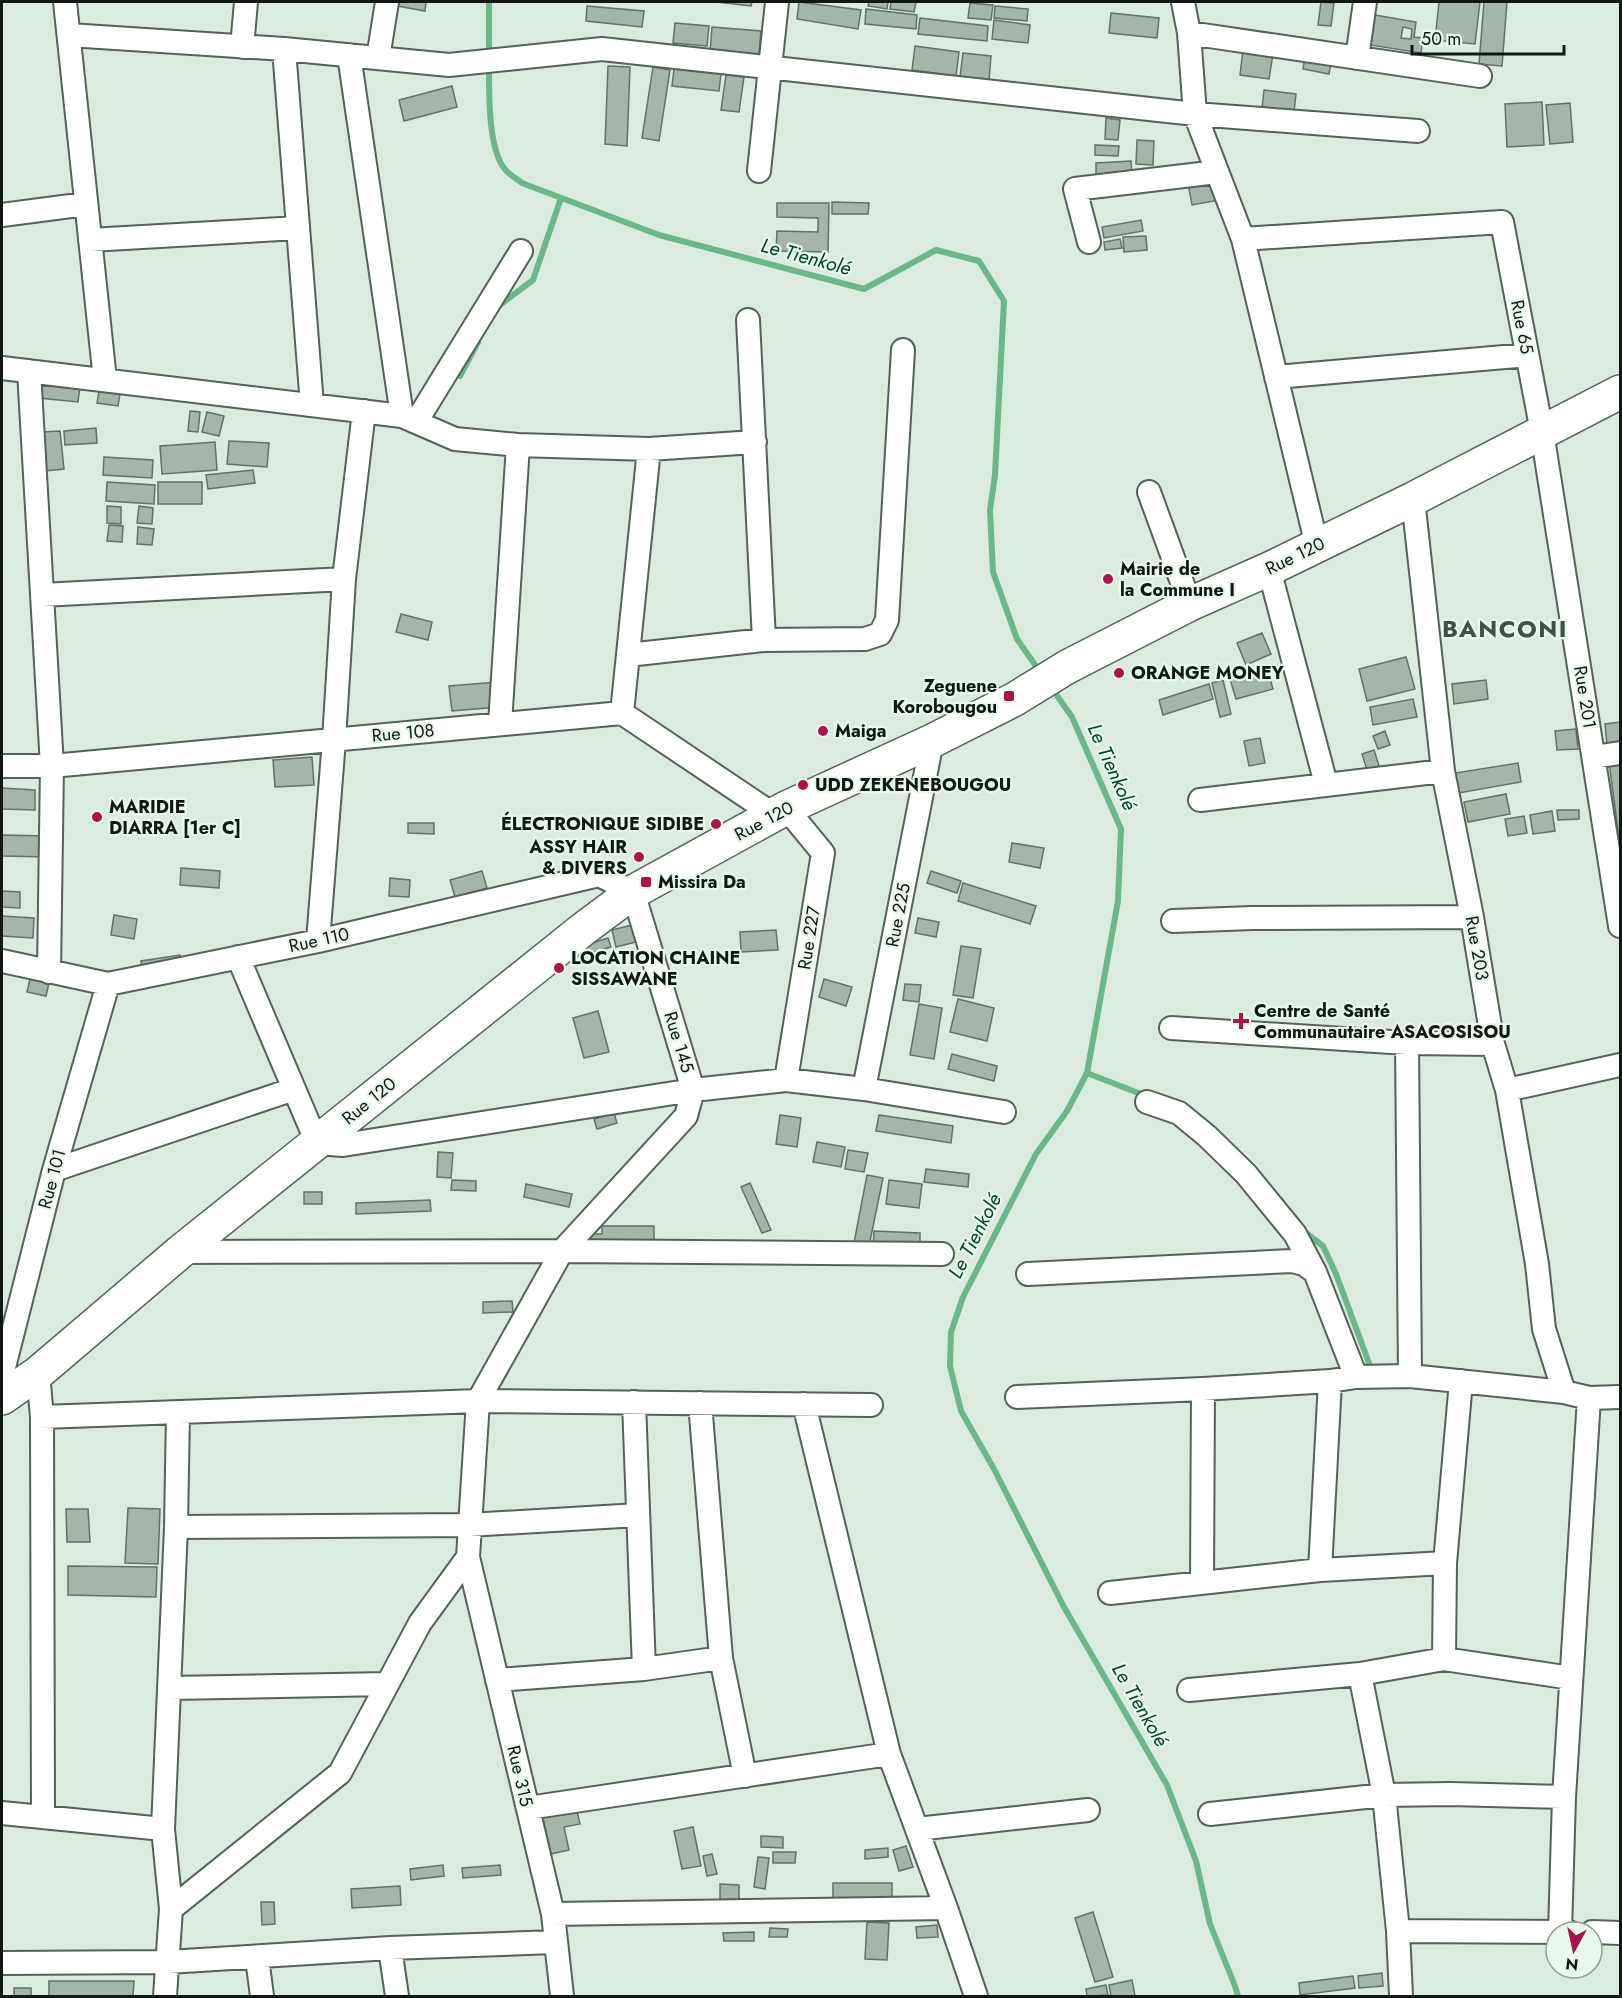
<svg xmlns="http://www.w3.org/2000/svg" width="1622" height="1998" font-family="Jost,sans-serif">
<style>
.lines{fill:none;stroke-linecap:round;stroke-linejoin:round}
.stream{stroke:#6cb789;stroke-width:6}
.building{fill:#a5b5aa;stroke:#637167;stroke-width:1.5;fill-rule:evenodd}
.minor-casing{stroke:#546259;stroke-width:26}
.secondary-casing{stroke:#546259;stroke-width:36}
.minor{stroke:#fff;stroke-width:22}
.secondary{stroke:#fff;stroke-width:33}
.poi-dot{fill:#a8144c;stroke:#e8f8ed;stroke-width:2}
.labels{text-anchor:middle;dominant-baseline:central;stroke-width:4.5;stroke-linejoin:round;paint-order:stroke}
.street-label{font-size:18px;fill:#111713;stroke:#e8f8ed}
.poi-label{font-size:18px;font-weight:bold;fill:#111713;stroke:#e8f8ed;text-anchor:start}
.water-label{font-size:20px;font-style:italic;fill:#054325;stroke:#e8f8ed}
.district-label{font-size:24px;font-weight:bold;letter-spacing:1.5px;fill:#414f46;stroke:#e8f8ed}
</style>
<rect width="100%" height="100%" fill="#dbebe0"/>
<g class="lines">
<!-- stream -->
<path class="stream" d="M489,2v54
M489,66c0,26 -1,81 15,102 4,6 12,10 18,15l137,52 205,54 72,-39 43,11 25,40 -9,174 -5,35 3,62 24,67 23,33
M497,307l36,-27 28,-82
M460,376l18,-34
M1051,687l21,30 49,112 -3,72 -31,172 -20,38 -31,43 -73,143 -12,35 -1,34 11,45 33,58 70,138 103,178 29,76 14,63 25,62 3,10
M1087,1073l59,23
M1302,1230l21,16 13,28 33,89"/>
</g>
<!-- building -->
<path class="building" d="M398,2h28l-1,9 -28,-5z
M716,2h36l-1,4z
M799,2l62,8 -3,19 -61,-10z
M869,2h19l-1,7 -19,-3z
M891,2h25l-2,10 -24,-3z
M1321,2l13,1 -3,23 -13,-1z
M1439,2h41l-5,42 -40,-4z
M1484,2h23l-5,64 -23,-2z
M970,3l23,2 -2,15 -23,-2z
M587,6l57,5 -2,16 -56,-6z
M995,6l33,3 -1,12 -33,-3z
M866,9l51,6 -1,14 -51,-5z
M1111,13l48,5 -2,20 -48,-5z
M1375,15l41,7 -2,15 9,1 -2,15 -51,-8zM1403,27l9,2 -1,10 -10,-1z
M920,18l68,8 -1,15 -69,-7z
M994,20l36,5 -2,18 -36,-4z
M675,23l34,3 -2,20 -34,-3z
M712,27l49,4 -2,24 -49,-4z
M915,46l44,6 -3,24 -44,-6z
M1243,50l30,4 -4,25 -29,-4z
M963,53l28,3 -2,24 -29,-3z
M1305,57l26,5 -2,12 -26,-5z
M608,66l22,1 -3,79 -22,-2z
M653,67l17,3 -11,71 -17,-3z
M674,69l47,5 -2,17 -47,-5z
M726,75l18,2 -5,35 -18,-2z
M452,86l5,21 -53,14 -5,-21z
M1264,90l32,4 -2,18 -32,-4z
M1542,102l2,43 -37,2 -2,-43z
M1570,103l3,39 -23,2 -4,-39z
M1106,118l14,2 -2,20 -13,-1z
M1137,140l17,1 -1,24 -17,-1z
M1095,145l24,1 -1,10 -23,-1z
M1131,161l1,13 -36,3v-14z
M1216,178l4,22 -28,5 -4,-22z
M832,202l37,1 -1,11h-36z
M777,203h52l-1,49 -52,-1 1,-20 41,1v-14l-41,-1z
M1141,220l2,11 -39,7 -2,-11z
M1146,236l1,14 -23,2 -1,-15z
M1120,239l2,9 -17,2 -1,-8z
M41,381l39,5 -2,16 -39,-4z
M99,391l21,3 -2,12 -21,-3z
M190,411l10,1 -2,20 -10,-1z
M207,412l17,4 -5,20 -17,-4z
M96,428l1,15 -32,2 -1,-14z
M60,431l4,38 -19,2 -3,-39z
M229,441l40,2 -2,24 -40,-3z
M215,442l2,28 -55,4 -2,-28z
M104,457l49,3 -1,18 -49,-3z
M253,470l2,13 -47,6 -2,-14z
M107,482l48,3 -1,19 -48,-3z
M158,482h44v22h-44z
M107,506l14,1v17l-14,-1z
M139,506l14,2 -1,16 -15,-1z
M109,525l14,1 -1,16 -15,-1z
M138,527l16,2 -2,16 -15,-1z
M401,614l31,8 -4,18 -32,-8z
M1262,633l9,21 -25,11 -9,-22z
M1406,657l9,32 -48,12 -8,-32z
M1267,668l6,21 -37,10 -6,-20z
M1223,680l8,34 -11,3 -8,-34z
M1486,680l2,19 -34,5 -2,-20z
M497,682l2,25 -47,4 -3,-25z
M1209,684l4,15 -50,16 -4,-15z
M1413,699l4,18 -44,8 -3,-18z
M1620,722v21l-13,2 -2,-21z
M1576,729l2,20 -21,1 -2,-19z
M1385,731l5,14 -12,4 -5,-13z
M1260,738l5,25 -16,3 -5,-25z
M1374,750l6,19 -12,4 -6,-19z
M1620,752v94l-12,-92z
M312,757l2,28 -39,2 -2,-27z
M1518,763l3,19 -62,11 -4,-20z
M2,788l33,2v20l-33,-1z
M1506,794l4,20 -42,8 -4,-20z
M1557,810h22v9l-21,1z
M1552,811l3,20 -22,3 -3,-19z
M1524,816l3,17 -19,3 -3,-17z
M408,823h26v11l-26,-1z
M2,835l46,1v21l-46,-1z
M1012,843l32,5 -4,20 -31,-6z
M181,868l39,3 -1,17 -39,-3z
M482,871l5,17 -32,9 -5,-17z
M931,871l30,10 -4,12 -30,-10z
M390,878l20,2 -1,17 -20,-1z
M963,883l73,23 -6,18 -72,-23z
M2,891l18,1v16l-18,-1z
M114,915l23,4 -3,20 -23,-4z
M2,916l32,2 -1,20 -31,-2z
M918,918l21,4 -3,15 -21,-4z
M632,925l4,17 -20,5 -4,-17z
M776,930l2,20 -37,2 -1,-20z
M608,938l3,9 -35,11 -3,-9z
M961,946l20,3 -8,49 -20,-3z
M180,955l2,8 -40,6 -1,-8z
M30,979l19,4 -3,13 -19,-4z
M824,979l28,8 -6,19 -27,-9z
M905,984l16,1 -2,17 -16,-2z
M958,999l36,9 -7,33 -37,-9z
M919,1004l23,4 -8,51 -24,-4z
M598,1011l11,41 -25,6 -11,-40z
M952,1054l45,12 -3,15 -46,-12z
M614,1113l3,10 -20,6 -3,-10z
M780,1115l21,3 -4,29 -21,-3z
M879,1115l74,11 -2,17 -75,-12z
M817,1142l28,5 -4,20 -28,-5z
M848,1150l20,3 -4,19 -19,-3z
M438,1152l15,1 -2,25 -14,-1z
M926,1169l43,5 -1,13 -44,-5z
M867,1175l16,3 -15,73 -15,-3z
M452,1180l24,1v10l-25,-1z
M889,1180l33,4 -3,24 -33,-4z
M750,1183l21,47 -9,3 -21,-46z
M526,1184l46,10 -3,13 -45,-10z
M304,1192h18v12h-18z
M430,1200l1,11 -75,3v-11z
M602,1226h52v20l-64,-3 1,-9h11z
M874,1231l46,2v19l-47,-2z
M512,1301l1,11 -30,1v-11z
M128,1508l32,1 -2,55 -33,-1z
M66,1509h22l2,33h-23z
M68,1566l89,1 -1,30 -88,-2z
M576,1807l4,17 -16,3 5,23 -18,4 -9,-40z
M693,1827l8,39 -19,3 -8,-38z
M761,1836l22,1v11l-22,-1z
M906,1846l7,21 -14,4 -6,-21z
M888,1848v9l-23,2v-9z
M773,1852h23l-1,11h-22z
M712,1854l5,20 -10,2 -4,-20z
M758,1857l11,1 -4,31 -11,-2z
M443,1865l1,11 -33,4 -1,-11z
M500,1865l1,10 -38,3 -1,-10z
M833,1883h59v17h-59z
M720,1884l19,1v19h-19z
M400,1886l1,19 -49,3 -1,-19z
M261,1902h13l1,22 -13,1z
M1093,1912l20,65 -18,5 -20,-64z
M867,1922l22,1 -2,37 -22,-1z
M937,1925l1,12 -21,1 -1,-11z
M770,1928l18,1 -1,8h-18z
M754,1932v9h-30l-1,-8z
M1382,1973l1,13 -24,2 -1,-12z
M1353,1976l2,12 -55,7 -1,-12z
M1132,1980l3,16h-24l-2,-11z
M49,1981h85l-1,15h-84z
M1106,1985l2,10 -21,1 -1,-7z
M14,1988h17v8h-17z"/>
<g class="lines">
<defs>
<path id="minor" d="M65,2l40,378
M1183,2l6,31 6,81 48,125 74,307
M1189,33l291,43
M69,35l215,14 165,16 153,-16 593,65 223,17
M242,47l4,-45
M284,49l28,356
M349,55l53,361
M378,58l9,-56
M1357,58l8,-56
M759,171l18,-169
M2,215l84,-11
M1243,239l259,-17 40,210 78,494
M90,240l208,-12
M1089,242l-14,-53 142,-17
M748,320l16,320
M2,368l400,48 53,23 63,6 131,4 106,-7
M29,371l23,395 -3,206
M1276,377l251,-22
M416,422l105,-171
M1149,492l41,112
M1413,499l30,272 29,146 21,127 14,46 30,174 7,65 20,63
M1269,569l57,215
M42,595l302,-16
M628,655l136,-15 101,-1 15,-5 7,-14 16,-270
M622,713l27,-264
M500,724l18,-279
M1594,757l26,-4
M2,766h50l570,-53 152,102
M1200,800l243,-29
M786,808l37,45 -37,227
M1173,921l79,-3 220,-1
M318,941l16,-201 10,-161 20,-168
M2,961l106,23 210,-43 281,-66 34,17 60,198 -350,55 -26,-2 -79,-186
M1171,1028l236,15 86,1
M1407,1043l3,333
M864,1089l68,-348
M1507,1090l113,-25
M1147,1102l32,11 28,23 39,38 49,60 20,38
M54,1170l240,-81
M180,1252l382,-1 380,3
M1028,1274l264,-13 12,3 11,8 41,105
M38,1373l4,44 1,400
M2,1375l52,-205 54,-186
M1017,1397l186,-8 127,-8 26,-4 54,-1 154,16 25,6 31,-1
M634,1402l10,267
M700,1403l21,255 24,118
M804,1404l85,350 57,154 30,88
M42,1417l436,-16 393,4
M176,1527l293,-2 169,-10
M468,1557l85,357 9,82
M1320,1570l10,-189
M1202,1582l1,-193
M1110,1593l210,-23 125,-7
M1444,1659l1,-96 16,-182
M1360,1674l24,121 14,136 3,65
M497,1680l147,-11 77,-11
M169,1688l218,-4
M1189,1690l171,-16 84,-15 127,19
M528,1808l361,-54
M2,1813l161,16
M1210,1814l174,-19 67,-1 113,3
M917,1829l171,-19
M171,1909l169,-136 80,-150 48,-66 10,-156 84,-150 124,-135 7,-26 93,-10 78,9 140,23
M553,1914l393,-6
M1398,1931l171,1
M1560,1932l4,-135 25,-399
M1592,1932l28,1
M390,1948l7,48
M257,1958l5,38
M2,1963l166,-1 222,-14 165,-6
M165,1996l6,-87 -8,-80 13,-302 2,-115"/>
<path id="secondary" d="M2,1398l36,-25 142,-121 402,-322 51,-38 153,-84 146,-67 83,-42 52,-32 123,-63 79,-35 144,-70 207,-107"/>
</defs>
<!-- minor casing -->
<use href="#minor" class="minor-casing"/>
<!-- secondary casing -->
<use href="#secondary" class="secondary-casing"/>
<!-- minor -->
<use href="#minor" class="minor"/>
<!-- secondary -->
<use href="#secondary" class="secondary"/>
</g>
<!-- markers -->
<g class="poi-dot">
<circle cx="1108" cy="579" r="6"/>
<circle cx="1119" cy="673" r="6"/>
<rect x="1003" y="690" width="12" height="12" rx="3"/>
<circle cx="823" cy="731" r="6"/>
<circle cx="803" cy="785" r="6"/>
<circle cx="97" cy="817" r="6"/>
<circle cx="716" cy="824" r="6"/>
<circle cx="639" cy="857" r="6"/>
<rect x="640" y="876" width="12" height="12" rx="3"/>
<circle cx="559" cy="968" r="6"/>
<path d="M1238 1012h6v6h6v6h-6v6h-6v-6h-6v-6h6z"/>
</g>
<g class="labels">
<!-- street labels -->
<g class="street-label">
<text transform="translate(1522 327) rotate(79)">Rue 65</text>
<text transform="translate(1295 556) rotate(-26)">Rue 120</text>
<text transform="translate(1585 697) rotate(81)">Rue 201</text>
<text transform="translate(403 733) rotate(-5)">Rue 108</text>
<text transform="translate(764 821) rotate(-28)">Rue 120</text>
<text transform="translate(898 915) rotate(-79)">Rue 225</text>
<text transform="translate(809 938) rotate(-81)">Rue 227</text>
<text transform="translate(319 940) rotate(-12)">Rue 110</text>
<text transform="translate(1477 948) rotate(80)">Rue 203</text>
<text transform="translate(679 1042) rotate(73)">Rue 145</text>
<text transform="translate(369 1101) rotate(-39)">Rue 120</text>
<text transform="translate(52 1179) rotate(-75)">Rue 101</text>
<text transform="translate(520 1776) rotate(77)">Rue 315</text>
</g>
<!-- poi labels -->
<g class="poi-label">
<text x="1120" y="569">Mairie de<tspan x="1120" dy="21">la Commune I</tspan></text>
<text x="1131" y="673">ORANGE MONEY</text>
<text x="997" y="686" text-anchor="end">Zeguene<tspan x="997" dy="21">Korobougou</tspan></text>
<text x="835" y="731">Maiga</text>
<text x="815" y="785">UDD ZEKENEBOUGOU</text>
<text x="109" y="807">MARIDIE<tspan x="109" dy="21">DIARRA [1er C]</tspan></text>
<text x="704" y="824" text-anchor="end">ÉLECTRONIQUE SIDIBE</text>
<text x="627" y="847" text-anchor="end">ASSY HAIR<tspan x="627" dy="21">&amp; DIVERS</tspan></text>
<text x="658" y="882">Missira Da</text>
<text x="571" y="958">LOCATION CHAINE<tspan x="571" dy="21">SISSAWANE</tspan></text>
<text x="1254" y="1011">Centre de Santé<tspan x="1254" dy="21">Communautaire ASACOSISOU</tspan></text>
</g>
<!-- water labels -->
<g class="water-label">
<text transform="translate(806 257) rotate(15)">Le Tienkolé</text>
<text transform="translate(1112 767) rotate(66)">Le Tienkolé</text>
<text transform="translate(975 1236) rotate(-63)">Le Tienkolé</text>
<text transform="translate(1140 1705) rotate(60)">Le Tienkolé</text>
</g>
<!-- district labels -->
<g class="district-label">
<text x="1505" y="628">BANCONI</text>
</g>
</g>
<!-- border -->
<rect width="1622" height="1998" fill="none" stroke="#111713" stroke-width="6"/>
<!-- north arrow -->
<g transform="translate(1574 1950) rotate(188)"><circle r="28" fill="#e8f8ed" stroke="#929e96" stroke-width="1.5"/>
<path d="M0-4.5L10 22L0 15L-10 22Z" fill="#a8144c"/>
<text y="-9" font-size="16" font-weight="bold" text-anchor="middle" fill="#111713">N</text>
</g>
<!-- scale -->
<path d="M1412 45v9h152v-9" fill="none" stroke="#111713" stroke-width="3"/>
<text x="1421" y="45" font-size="18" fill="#111713" stroke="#e8f8ed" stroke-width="4.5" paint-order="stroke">50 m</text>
</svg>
